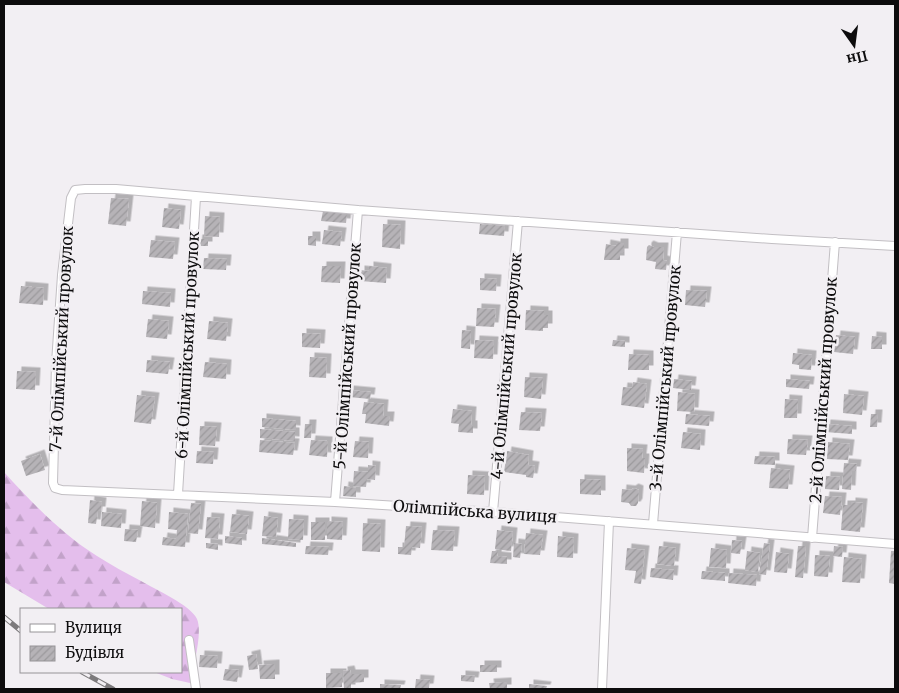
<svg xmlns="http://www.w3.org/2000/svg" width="899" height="693" font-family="Merriweather,serif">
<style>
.forest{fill:url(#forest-firs)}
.building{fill:url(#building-hatch);filter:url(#shadow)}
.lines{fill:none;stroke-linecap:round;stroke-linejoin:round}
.street-casing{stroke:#c2bfc3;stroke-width:10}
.street{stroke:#fff;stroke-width:8}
.rail-casing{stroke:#7c7a7c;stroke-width:5}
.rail{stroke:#f2eff3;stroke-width:3;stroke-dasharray:9;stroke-linecap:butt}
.labels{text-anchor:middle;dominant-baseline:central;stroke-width:5;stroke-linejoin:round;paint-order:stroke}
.street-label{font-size:16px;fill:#0d0c0d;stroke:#f2eff3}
</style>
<defs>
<pattern id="forest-firs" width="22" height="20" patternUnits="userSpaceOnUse" patternTransform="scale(1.25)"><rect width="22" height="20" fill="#e4beec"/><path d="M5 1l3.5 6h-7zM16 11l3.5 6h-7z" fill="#c2a2c9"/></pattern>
<pattern id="building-hatch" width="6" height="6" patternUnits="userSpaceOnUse" patternTransform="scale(1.25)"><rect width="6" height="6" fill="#b6b3b7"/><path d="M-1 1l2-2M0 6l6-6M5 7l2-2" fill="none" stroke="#9b999c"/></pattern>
<filter id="shadow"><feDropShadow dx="4.5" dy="-4.5" stdDeviation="0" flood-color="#0004"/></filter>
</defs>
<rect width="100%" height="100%" fill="#f2eff3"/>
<!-- forest -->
<path class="forest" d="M4,472c28,31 58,62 93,84 14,9 29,17 44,25 13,8 50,24 56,38 6,14 -4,48 -7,64l-18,-4 -18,-7h27v-63h-132l-45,-27z"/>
<!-- building -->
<path class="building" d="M111,198l18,1 -3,27 -18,-2z
M164,208l17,2 -2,19 -17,-2z
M323,211l24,3 -1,9 -25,-2z
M205,216l15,1 -1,20 -15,-1z
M383,224l18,1 -1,24 -18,-2z
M480,224l25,2 -1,10 -25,-2z
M324,230l18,2 -2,14 -18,-2z
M308,236h8v10l-8,-1z
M198,239h10v7h-11z
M151,240l24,2 -2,17 -24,-2z
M616,243h8v10h-4v7h-16l2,-16 10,2z
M649,245l5,2h10l-1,13 4,1 -1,9 -11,-1 1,-7 -10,-2 1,-13z
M204,258l23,1 -1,11 -23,-1z
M322,266h19l-1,17 -19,-1z
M369,266l18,2 -1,15 -26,-2v-11l9,1z
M480,278l17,1 -1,12 -16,-1z
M21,286l23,2 -1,17 -24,-2z
M686,290l21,1 -2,16 -20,-2z
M143,291l28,2 -1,14 -28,-3z
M477,308l19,1 -2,18 -18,-1z
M526,310l18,1v4h4v13h-5v3l-18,-1z
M148,319l21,2 -2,18 -21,-2z
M209,321l19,2 -2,18 -19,-2z
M462,330l9,1 -1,18 -9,-1z
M302,333l19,1 -1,14 -18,-1z
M836,335l19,2 -2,17 -19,-2z
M872,336l10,1v12h-11z
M475,340l19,1 -1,18 -19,-1z
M613,340l12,1v6l-13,-1z
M793,353l19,2 -1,15 -12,-1v-4l-7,-1z
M629,354l20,1v15h-21z
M310,357l17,1 -1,20 -17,-1z
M147,360l23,2 -2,12 -22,-2z
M205,362l22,2 -1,15 -23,-2z
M17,371l19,1 -1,18 -19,-1z
M525,377l18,1 -2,21 -17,-2z
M674,379l18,2 -1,9 -18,-2z
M786,379l24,2 -1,8 -23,-2z
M633,382l14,2 -3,24 -23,-3 2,-18 9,1z
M349,390l22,2 -1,7 -21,-2z
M678,392l17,2 -1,18 -17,-1z
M844,394l20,2 -2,19 -19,-2z
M137,395l18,2 -4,27 -17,-2z
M785,399l13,1 -1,18h-13z
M364,402l20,2 -1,12h7l-1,10 -24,-3 1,-9h-4z
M453,409l19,2 -1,14h2v8l-15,-1 1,-8 -8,-1z
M521,412l21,1 -2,18 -21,-1z
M686,414l24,2 -1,10 -24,-2z
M871,414h7l-1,13h-7z
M262,418l34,3v9l-34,-3z
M305,424h7l-1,14h-7z
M826,424l26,2v8l-27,-2z
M200,426l17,1 -2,19 -16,-1z
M260,429l35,3v9l-35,-3z
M683,432l18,2 -1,16 -19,-2z
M788,439l20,1 -2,15 -19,-1z
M260,440l35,3 -2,12 -34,-3z
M311,440l17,1 -1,16 -18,-2z
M355,441l14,1 -1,16 -15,-1z
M828,442l22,2 -2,16 -21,-1z
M627,448l16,1 -1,9h3l-1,15 -17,-2z
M197,451l17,1 -1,12 -17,-1z
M507,451l22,4 -1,10 7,1 -2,12 -7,-1v-2l-22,-3z
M40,454l5,16 -19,6 -5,-15z
M755,456l20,1v8l-21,-1z
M844,463l13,1 -1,7h-4l-1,19 -9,-1z
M368,465l8,1 -1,14 -8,-1 -1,8 -13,-1 1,-15 14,1z
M771,468l19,2 -2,19 -19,-1z
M468,475l17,1 -1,19 -17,-1z
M826,476l14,1 -1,13 -14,-1z
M580,479l21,1v15l-21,-1z
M344,486l12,2v9l-13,-1z
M634,488l5,2 -1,13 -2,3h-5l-2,-3 -8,-1 1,-13 9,1z
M825,496l17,1 -2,18 -17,-2z
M90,500l12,2 -1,9h-3l-2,13 -8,-1z
M142,501l15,2 -2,25 -15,-2z
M851,502l12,1 -3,29 -19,-2 2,-25h8z
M191,503l10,1 -3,30 -10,-1z
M102,512l20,2 -1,14 -20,-2z
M169,512l19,2 -3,33 -23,-2 1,-8 13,2 1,-9 -9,-1z
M232,514l17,2 -2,18 -17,-2z
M264,516l14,2 -2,19 -14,-1z
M207,517l13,1 -2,21 -13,-1z
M289,519l15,1 -1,20 -15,-1z
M327,521l16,1 -1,18 -15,-1z
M311,522h14v18h-14z
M363,523l18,1 -1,28 -18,-1z
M406,526l16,1 -2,21 -8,-1 -1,8 -13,-1v-7h6z
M125,529l13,1 -2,12 -12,-1z
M433,530l22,1 -2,20 -22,-1z
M497,530l16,2 -2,19 -16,-2z
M526,533l17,2 -3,20 -16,-1z
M225,536l17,2v7l-17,-2z
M558,536l16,2 -1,20 -16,-1z
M262,538l34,5v4l-34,-3z
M732,540l10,1 -2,13 -9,-1z
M206,543l12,1v6l-12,-2z
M514,543l8,1 -2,14 -7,-1z
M764,543l6,1 -4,31 -7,-1z
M306,546l23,1 -1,8 -23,-1z
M659,546l17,2 -2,18 -17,-2z
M798,546h8l-3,32 -8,-1z
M834,546l9,1 -1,10 -9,-1z
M627,548l18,2 -4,34 -7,-1 2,-12 -11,-1z
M711,548l16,2 -1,18 -17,-1z
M492,551h6l-1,5 10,1v7l-17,-1z
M747,551l13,2 -2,19 -13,-2z
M891,551h4v33l-6,-1z
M776,552l13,2 -2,19 -13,-1z
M815,555l15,1 -2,21 -14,-1z
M844,557l18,2 -2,24 -18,-1z
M651,568l23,2 -1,10 -23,-3z
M702,571l23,2v8l-24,-2z
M729,573l28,2 -1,11 -28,-3z
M256,654l2,15 -9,1 -2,-14z
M200,655l18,1 -1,12 -18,-1z
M275,664v15h-15l-1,-14z
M480,665h17v7h-17z
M225,669l14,1 -2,12 -14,-2z
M350,670l1,4h13v8l-13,1v6h-7l-1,-18z
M326,673h16v14l-16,1z
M461,675l14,1 -1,6 -13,-1z
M416,679l14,1 -1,8 -14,1z
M507,682v7h-17l-1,-6z
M380,684l21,1 -1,4h-20z
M529,684l18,2 -1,3h-17z"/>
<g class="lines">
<defs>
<path id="street" d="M895,246l-123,-7 -414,-29 -242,-21h-31l-10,1 -4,8 -9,77 -6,88 -3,120 2,5 7,2 273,12 158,10 402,32
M178,494l18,-297
M335,502l23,-292
M493,512l25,-291
M653,524l24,-292
M812,538l23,-296
M189,640l7,49
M602,689l7,-168"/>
</defs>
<!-- street casing -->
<use href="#street" class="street-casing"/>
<!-- street -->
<use href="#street" class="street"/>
<defs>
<path id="rail" d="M4,617l17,14
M82,672l31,17"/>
</defs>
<!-- rail casing -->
<use href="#rail" class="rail-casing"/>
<!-- rail -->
<use href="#rail" class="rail"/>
</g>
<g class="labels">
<!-- street labels -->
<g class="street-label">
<text transform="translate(61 339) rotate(-87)">7-й Олімпійський провулок</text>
<text transform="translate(187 345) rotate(-87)">6-й Олімпійський провулок</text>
<text transform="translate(347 356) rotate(-86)">5-й Олімпійський провулок</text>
<text transform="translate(506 366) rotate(-85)">4-й Олімпійський провулок</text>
<text transform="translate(665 378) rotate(-85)">3-й Олімпійський провулок</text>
<text transform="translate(823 390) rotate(-86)">2-й Олімпійський провулок</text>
<text transform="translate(475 511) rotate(4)">Олімпійська вулиця</text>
</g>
</g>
<!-- border -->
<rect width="899" height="693" fill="none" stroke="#0d0c0d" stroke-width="10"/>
<!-- legend -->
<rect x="20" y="608" width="162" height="65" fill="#f2eff3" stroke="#969497"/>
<rect x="30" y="624" width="25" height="8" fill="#ffffff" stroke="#969497"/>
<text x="65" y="633" font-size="15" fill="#0d0c0d">Вулиця</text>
<rect x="30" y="646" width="25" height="15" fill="url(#building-hatch)" stroke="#969497"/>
<text x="65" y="658" font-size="15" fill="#0d0c0d">Будівля</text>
<!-- north arrow -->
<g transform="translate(854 45) rotate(166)" stroke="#f2eff3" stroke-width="4" paint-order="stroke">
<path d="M0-4L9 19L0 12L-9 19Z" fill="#0d0c0d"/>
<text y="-8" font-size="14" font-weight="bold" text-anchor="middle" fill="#0d0c0d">Пн</text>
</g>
</svg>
